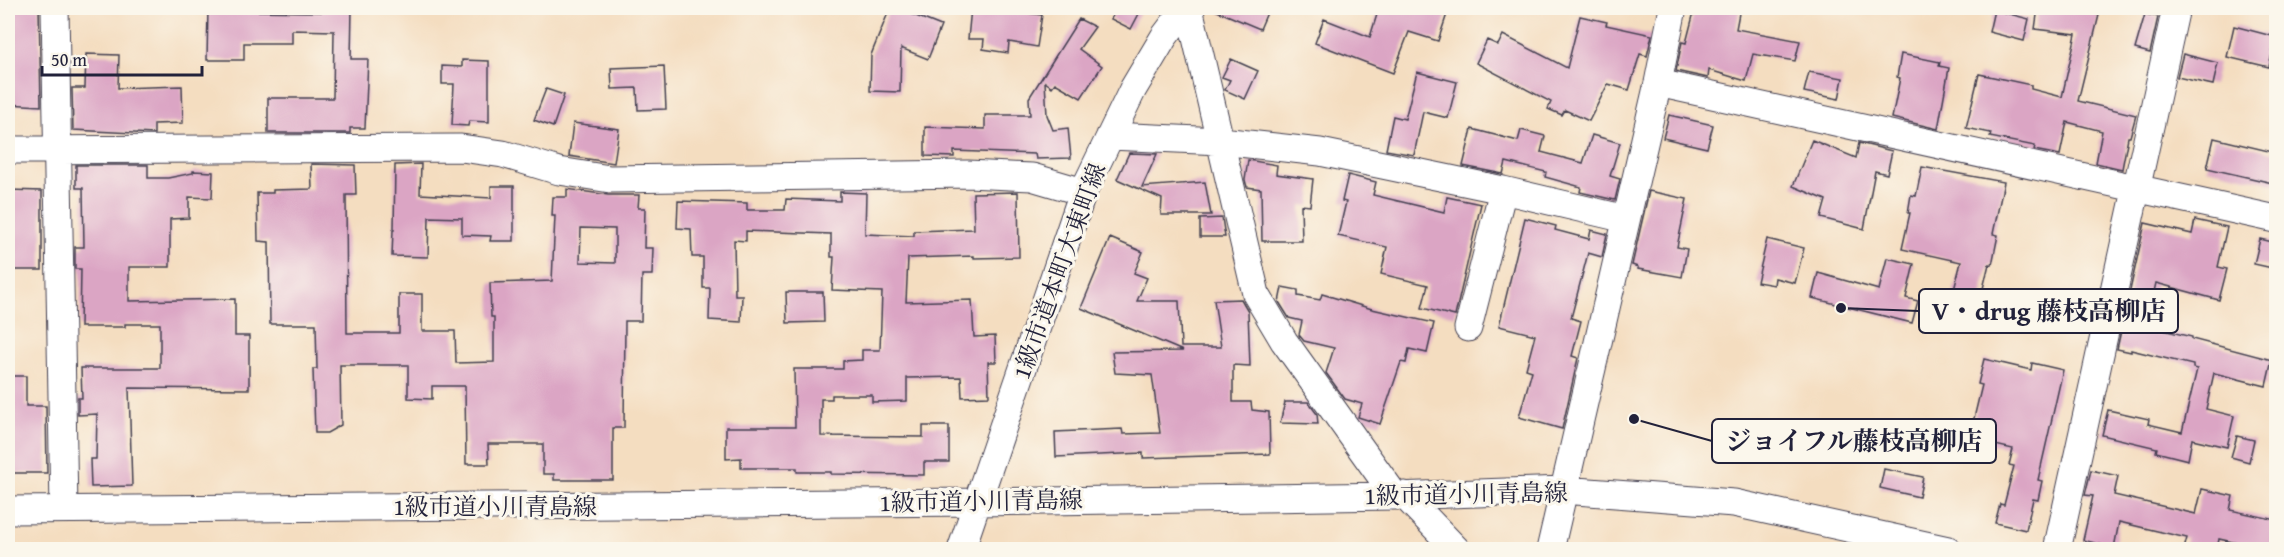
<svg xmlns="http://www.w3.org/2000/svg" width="2284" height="557" font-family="'Gentium Book Plus','Noto Serif JP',serif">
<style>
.building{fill:#dba5c4;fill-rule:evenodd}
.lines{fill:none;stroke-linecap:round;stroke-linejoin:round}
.minor-casing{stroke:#423e4f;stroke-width:29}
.minor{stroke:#fff;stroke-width:27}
.labels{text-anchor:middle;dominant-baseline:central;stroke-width:6;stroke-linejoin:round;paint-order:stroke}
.street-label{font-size:24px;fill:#22223b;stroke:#fbf7ec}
.leader{fill:none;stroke:#22223b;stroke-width:2}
.callout-dot{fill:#22223b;stroke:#fbf7ec;stroke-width:2}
.callout{fill:#fbf7ec;stroke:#22223b;stroke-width:2}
.callout-label{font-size:26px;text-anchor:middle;font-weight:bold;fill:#22223b}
</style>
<rect width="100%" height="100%" fill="#fbf7ec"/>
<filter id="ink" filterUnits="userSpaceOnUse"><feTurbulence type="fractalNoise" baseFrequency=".0167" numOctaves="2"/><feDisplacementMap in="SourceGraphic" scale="12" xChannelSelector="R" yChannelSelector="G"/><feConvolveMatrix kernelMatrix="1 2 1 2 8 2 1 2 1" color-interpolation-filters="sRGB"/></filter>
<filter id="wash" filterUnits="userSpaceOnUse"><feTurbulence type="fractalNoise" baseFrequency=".008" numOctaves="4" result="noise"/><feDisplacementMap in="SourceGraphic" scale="24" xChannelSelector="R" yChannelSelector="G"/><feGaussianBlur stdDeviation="1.35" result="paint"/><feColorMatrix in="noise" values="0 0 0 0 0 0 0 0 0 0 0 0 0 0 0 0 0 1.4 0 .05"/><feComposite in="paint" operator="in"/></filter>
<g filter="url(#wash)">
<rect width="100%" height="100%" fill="#f4ddc0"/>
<g id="blocks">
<!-- building -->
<path class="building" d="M8,8h31l2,98 -33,-2z
M208,8h36v3l77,1v-4h31l-1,51h17l-3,69h-15v5h-82v-35h65l1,-67 -42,-1v13h-48v17h-37z
M890,8h6l45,18 -13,33 -27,-11 -1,44 -30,-1 1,-36z
M971,8h18l53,7 -5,32 -28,-5 -1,11 -25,-4 1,-10h-16z
M1117,8h25l-11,21 -20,-10z
M1210,8h59l-9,21z
M1379,8h70l-11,33 -29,-9 -16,41 -78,-30 9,-24 46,18z
M1695,8h45l-4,21 64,12 -5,20 -42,-7 -7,27 -37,-11 -1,8 -32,-7 6,-29 4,1z
M2038,8h32l29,7 -21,86 58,14 -6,22h-2l-6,32 -26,-6 6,-32 -35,-9 -7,33 -26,-5 1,-4 -45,-9 1,-4 -25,-5 13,-54 52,11v4l31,8 14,-63 -41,-5z
M1994,10l35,9 -5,22 -35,-9z
M2145,14l13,3 -8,36 -15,-4z
M1580,16l27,6 -1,3 46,10 -5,21 -7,-2 -11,36 -21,-6 -19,37 -24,-11 -3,5 -14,-6 3,-7 -75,-39 11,-23 11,5 5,-10 64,33z
M1079,19l16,8 -16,22 23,17 -21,32 -26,-15 -3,4 -7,-5 2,33 6,15 15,-2 3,30 -35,1 -1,-5 -81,-3v6l-29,-1v-29l60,2v-14h45l-1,-17z
M2234,26l42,11 -7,30 -42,-10z
M86,54l33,1 -1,33 64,-2 1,37 -29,1v10l-81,-4 -1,-42h13z
M1901,54l39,8 -1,4 10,2 -11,61 -46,-11 8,-40 -3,-1z
M2183,54l35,9 -5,22 -36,-8z
M1231,59l27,12 -13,28 -20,-9 5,-10 -8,-3z
M462,60l27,1v61l-20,-1 -1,5 -16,-1 2,-41h-12v-18l20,1z
M664,66l2,43 -28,1 -1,-22 -25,1 -1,-21z
M1417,72l40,10 -9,36 -25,-6 -9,43 -28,-5 7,-34 12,3z
M1809,72l34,6 -4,21 -35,-7z
M546,89l18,6 -11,32 -19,-7z
M1669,115l44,10 -6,23 -44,-10z
M573,123l46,6 -5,34 -45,-7z
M1472,129l46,12 3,-11 24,6 -4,16 42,11 9,-28 28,8 -10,33 10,3 -5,21 -35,-8 1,-5 -36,-10 1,-5 -40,-10 -3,12 -40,-8z
M2214,138l63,15v31l-70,-16z
M1812,140l44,18 3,-15 33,8 -5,23 -12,-3 -11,58 -43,-11 5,-18 -33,-14z
M1129,153l28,1 -15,33 63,-5 6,33h-50l1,-16 -45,-20z
M1248,160l29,5 -1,9 37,5 -3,27 -9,-1 1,36h-40l-1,-52 -14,-2 -2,-7z
M311,164l44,1 1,30h-10l1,138h52v-39h23v37h33l1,32 38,-1v-45h-3l-1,-34 62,-2 3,-65h-3l1,-19h14v-8l41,6h31l-1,13h7l-1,40h9l-1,27h-10l-1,46h-16l-1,107h-11v52h-59v-6h-11v-30h-55l1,20h-23l-1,-78h-33v13l-24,-1v-33h-68l1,60 -14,8h-12l-2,-64h4l-1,-45h-46l-1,-82 -11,-1 -1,-48h16v-3l39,-1zM581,228l34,1v34l-35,-1z
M421,164l-1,30 71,4v-12h23v55h-24l1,-5 -29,-1v-17l-33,-1 -1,40 -36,-1 1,-26h1l1,-65z
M76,165h72v13h20l25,-5v-2l20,1 -1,26 -23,-1v21l-19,1v48h-41v34l106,-2v37h14v53l-120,-1 3,98 -41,1 -1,-28h6l1,-45 -19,1v-17h4l-1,-30h79v-44h-35v3h-45l1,-58h-6v-22h9l-1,-59h-7z
M1922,167l82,15 -11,52 5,1 -6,30 -3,-1 -9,37 -27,-7 8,-32 -59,-13 8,-36h-2l3,-18 5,1z
M1348,175l28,7 -3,13 71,17 3,-15 34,7 -26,112 -33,-8 6,-23 -47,-11 6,-27 -49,-11 8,-34 -4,-1z
M8,190l34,1v79h-34z
M1649,191l38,8 -10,48 10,2 -5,28 -44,-8v-2l-6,-2z
M840,192l26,1 -1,41 49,2v-5l60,-2 -1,-36 45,-1 1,65 -45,1v-2l-66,2 -2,44 66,-2 2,37 21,-1 1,26h-8l1,34 -27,1 -1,-20 -54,1v23l-35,1v-7h-40v4h-11v37l102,1v-11h26v36h-25v13l-93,-1v-2h-34v-4h-56v-10l-15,1v-32h69l-1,-58h49v-8l19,-1v-10h18l2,-58 -50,-2 2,-33h-3v-23l-85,-3v10l-12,-1 1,55h7l-1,27 -32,-2 1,-32h-7v-31h-11l-1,-28 -14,-1 1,-27 69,2v7h38l1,-11 54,2z
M1222,218l3,19h-25v-18z
M1525,218l31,8 -1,4 34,9 2,-9 16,4 -5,23 -14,-4 -17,65 10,3 -9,35 6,2 -16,71 -43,-12 13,-46 -6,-2 9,-34 -36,-9z
M2195,220l32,7 -9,40 9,2 -8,31 -63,-17 -10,43 46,11v2l80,21 -6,26 -52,-13 -8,36 28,7 -7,31 -35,-8 -4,21 -32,-8 1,-4 -55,-13 6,-25 41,9 -1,5 34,8 15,-63 -4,-1v-3l-62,-15v2l-14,-3 28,-126 47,11z
M1110,238l33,14 -9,21 13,5 -10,23h42l2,46h40l-7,-47 27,-1 7,12 2,55 -17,-1v37h18l1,8 17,2 1,42 -127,4v-5l-87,4 -1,-25 67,-3 1,5 37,-1 -8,-58 -37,-2 -3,-21 71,-1 -102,-43z
M1767,239l37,9 -9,35 -20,-5 -1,7 -17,-3z
M2260,239l17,4v26l-23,-5z
M1887,258l27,6 -8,34 12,3 -6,22 -100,-25 6,-25 61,17z
M1282,287l16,3v6l22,4 2,-6 50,15 62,14 -7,30 -18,-4 -3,14 -5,-1 -21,62 -22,-7 4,-13 -17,-5 -19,-26 8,-25 -30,-7 -5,-6 3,-14 -13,-3 -10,-16z
M786,292h37l1,30 -37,1z
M1984,359l47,11 1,-7 31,7 -25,110 4,1 -4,19 -5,-1 -7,31 -31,-7 5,-19 4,1 10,-39 -5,-1 4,-16 -44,-10 13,-54 -4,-1z
M8,376h18v30h20l1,67h-39z
M1285,402h23l9,12 1,10 -38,-1z
M2237,436l17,4 -5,22 -18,-5z
M1884,469l39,8 -4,20 -39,-9z
M2091,470l27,6 -4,19 82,19 6,-25 31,7 -3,14 47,10v29h-13l-45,-10 -2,10h-33l3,-11 -68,-16 -5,26 -31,-8 10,-44 -8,-1z"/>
</g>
</g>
<g filter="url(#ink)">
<use href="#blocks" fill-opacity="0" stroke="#423e4f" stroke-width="1.5"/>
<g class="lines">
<defs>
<path id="minor" d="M55,8l9,501
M1189,8l67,286 28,47 111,155
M1658,83l618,136
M1110,136l111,5 99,11 183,38 123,29
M8,150l453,-2 42,6 56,17 51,8 358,-5 64,3 51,15
M1468,328l35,-138
M1404,495l53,55
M8,510l970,-8 417,-6 168,-6 171,13 214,47
M961,550l122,-358 50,-103 31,-52 22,-29
M1550,550l108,-467 15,-75
M2057,550l119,-542"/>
</defs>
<!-- minor casing -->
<use href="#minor" class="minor-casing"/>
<!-- minor -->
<use href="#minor" class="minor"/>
</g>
</g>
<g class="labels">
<!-- street labels -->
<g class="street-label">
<text transform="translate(1059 271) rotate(-70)">1級市道本町大東町線</text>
<text transform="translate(1466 494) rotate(-1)">1級市道小川青島線</text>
<text transform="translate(981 501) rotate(-1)">1級市道小川青島線</text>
<text x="495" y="506">1級市道小川青島線</text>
</g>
</g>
<!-- callouts -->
<path class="leader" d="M1841 308L1919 311M1634 419L1712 441"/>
<g class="callout-dot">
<circle cx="1841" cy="308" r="6"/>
<circle cx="1634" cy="419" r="6"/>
</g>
<g class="callout">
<rect x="1919" y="289" width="259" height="44" rx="6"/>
<rect x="1712" y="419" width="284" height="44" rx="6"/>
</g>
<g class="callout-label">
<text x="2049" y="320">V・drug 藤枝高柳店</text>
<text x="1854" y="450">ジョイフル藤枝高柳店</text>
</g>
<!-- margin -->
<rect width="2284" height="557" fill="none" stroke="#fbf7ec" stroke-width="30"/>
<!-- scale -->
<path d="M42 66v9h160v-9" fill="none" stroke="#22223b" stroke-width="3"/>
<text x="51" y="66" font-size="18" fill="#22223b" stroke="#fbf7ec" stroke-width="4.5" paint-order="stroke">50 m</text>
</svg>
